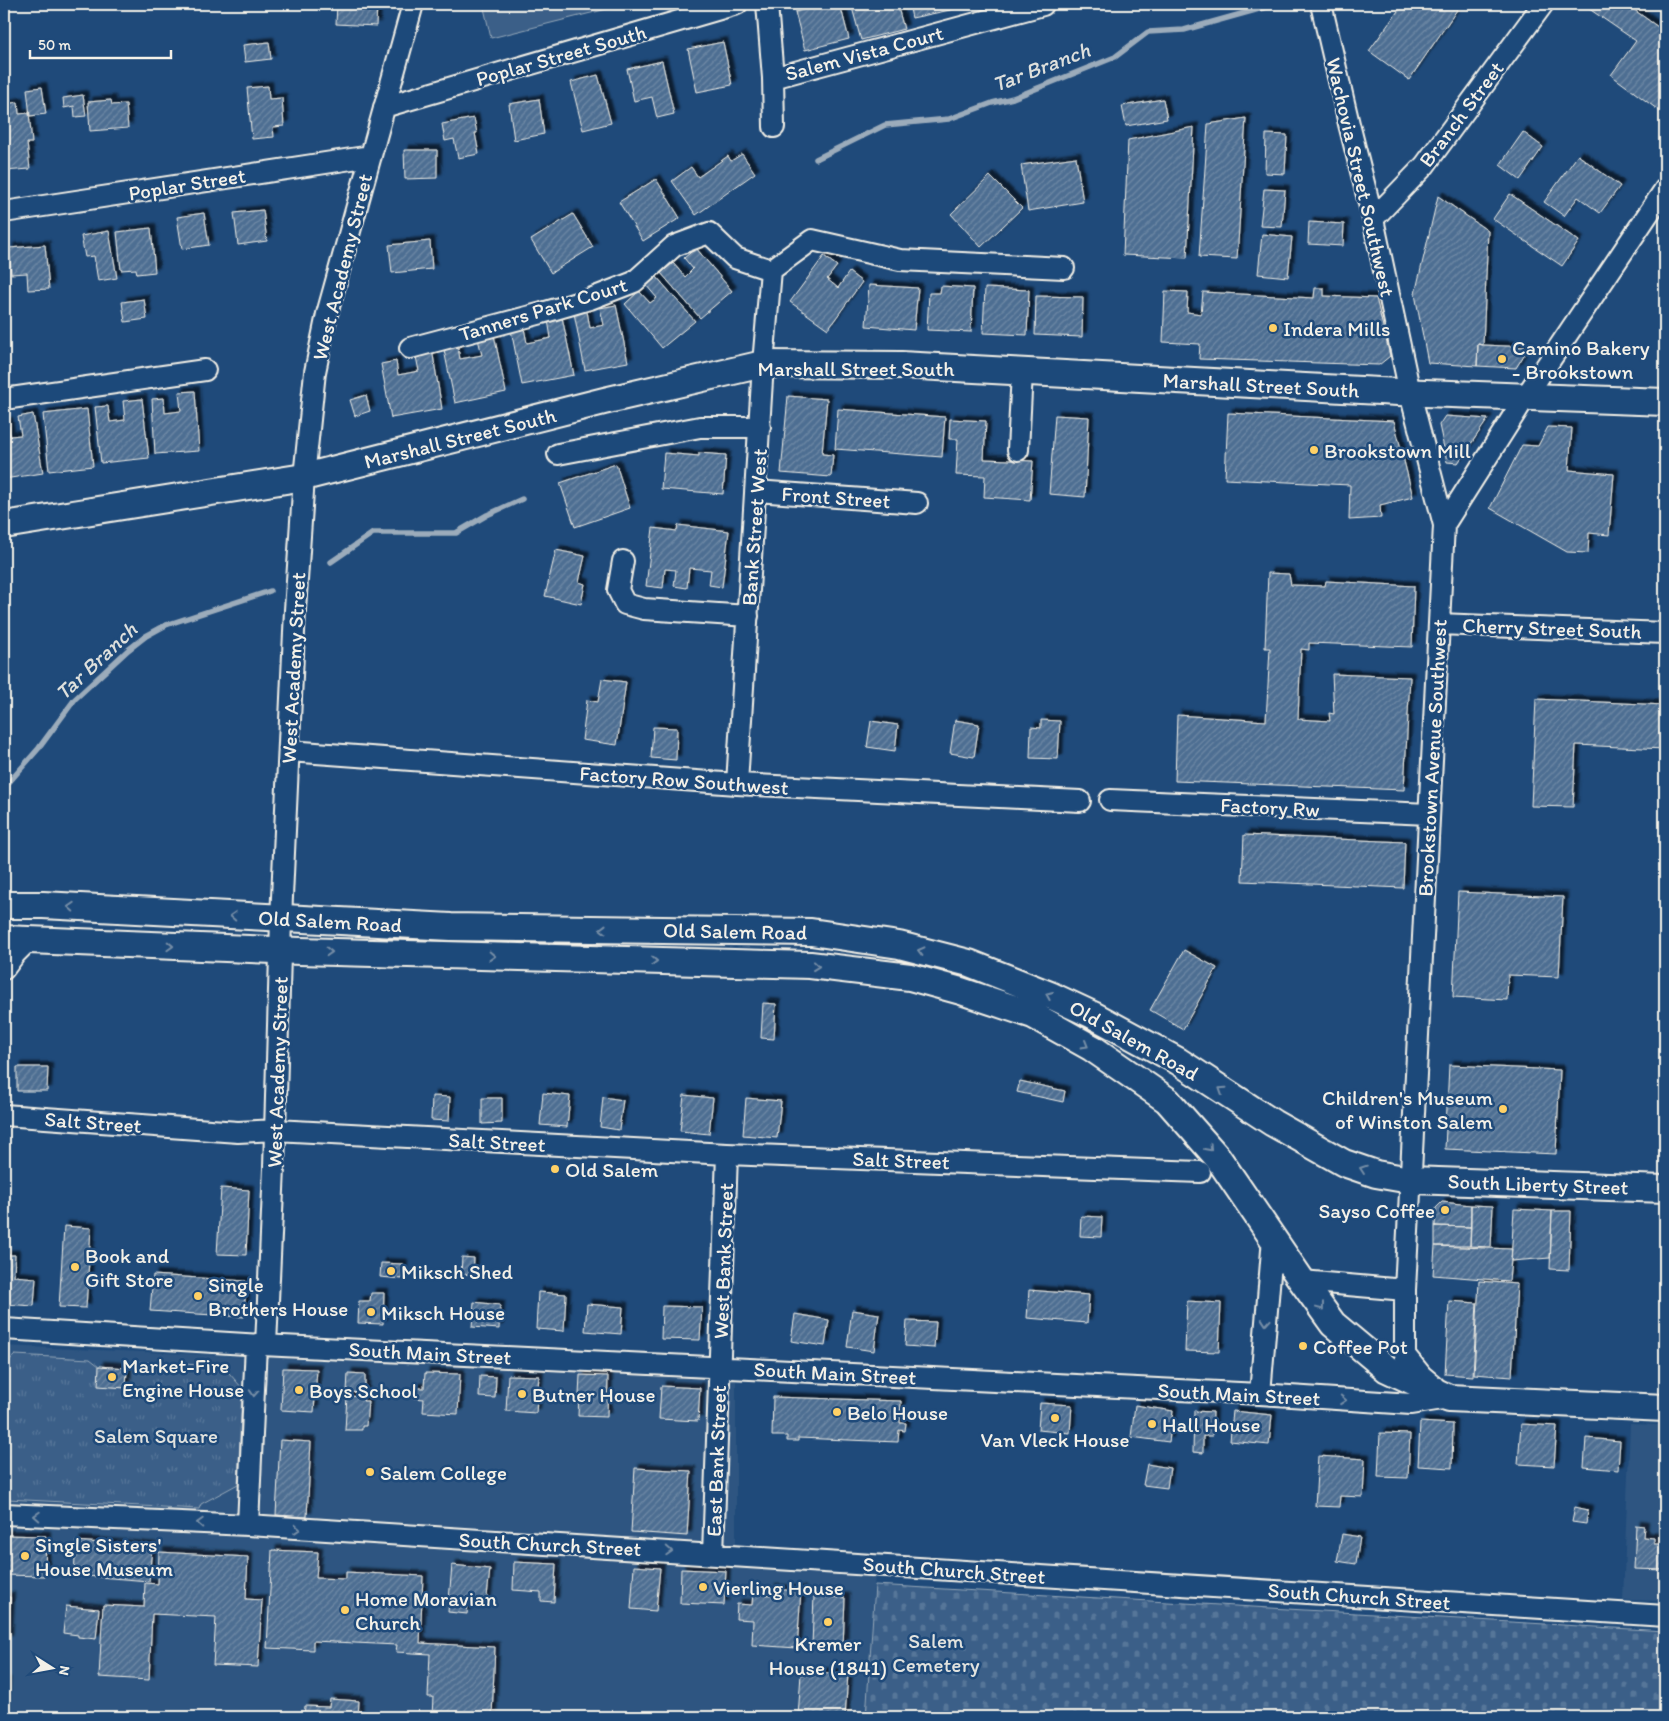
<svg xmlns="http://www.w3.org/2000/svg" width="1669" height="1721" font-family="Itim,sans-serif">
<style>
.built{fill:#2d5581}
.cemetery{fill:url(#cemetery-stones);stroke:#97a8b8}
.park{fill:url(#park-tufts);stroke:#97a8b8}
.garden{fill:#3a5f88;stroke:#97a8b8}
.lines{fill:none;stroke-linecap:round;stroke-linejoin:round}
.stream{stroke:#9cacbb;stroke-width:5.5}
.building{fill:url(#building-hatch);stroke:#f4f1e8;filter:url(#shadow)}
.minor-casing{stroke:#f4f1e8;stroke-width:24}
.major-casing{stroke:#f4f1e8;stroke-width:30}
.minor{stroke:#1f4a7a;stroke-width:20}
.major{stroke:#1f4a7a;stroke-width:26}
.oneway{stroke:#748da6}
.poi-dot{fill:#ffd166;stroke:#1f4a7a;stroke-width:2}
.labels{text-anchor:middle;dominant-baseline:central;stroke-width:5;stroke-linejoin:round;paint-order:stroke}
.street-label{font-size:21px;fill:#f4f1e8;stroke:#1f4a7a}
.poi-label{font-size:21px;fill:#f4f1e8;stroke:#1f4a7a;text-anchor:start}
.park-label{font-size:21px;fill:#e1e2de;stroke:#1f4a7a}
.water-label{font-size:22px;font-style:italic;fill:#dee0dd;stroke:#1f4a7a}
</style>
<defs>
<pattern id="cemetery-stones" width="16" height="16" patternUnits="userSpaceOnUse" patternTransform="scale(1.25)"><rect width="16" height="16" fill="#3a5f88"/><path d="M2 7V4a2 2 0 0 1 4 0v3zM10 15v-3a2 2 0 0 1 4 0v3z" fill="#577699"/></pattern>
<pattern id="park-tufts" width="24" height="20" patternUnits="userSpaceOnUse" patternTransform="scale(1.25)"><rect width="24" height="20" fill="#3a5f88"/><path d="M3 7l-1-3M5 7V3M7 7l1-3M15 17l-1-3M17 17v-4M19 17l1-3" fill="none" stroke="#577699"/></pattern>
<pattern id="building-hatch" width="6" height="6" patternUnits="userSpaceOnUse" patternTransform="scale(1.25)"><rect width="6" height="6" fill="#4d6e92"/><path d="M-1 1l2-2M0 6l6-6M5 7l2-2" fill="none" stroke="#708aa6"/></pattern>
<filter id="shadow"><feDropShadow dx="4.5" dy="-4.5" stdDeviation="1" flood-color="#0009"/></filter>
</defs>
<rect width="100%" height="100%" fill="#1f4a7a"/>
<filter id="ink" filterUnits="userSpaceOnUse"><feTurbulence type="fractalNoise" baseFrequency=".02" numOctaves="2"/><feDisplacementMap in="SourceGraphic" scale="10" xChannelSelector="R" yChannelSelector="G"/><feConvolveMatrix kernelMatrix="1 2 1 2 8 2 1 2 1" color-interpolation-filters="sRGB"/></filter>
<g filter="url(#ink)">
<!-- built -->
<path class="built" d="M4,1346l732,31v189l139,8 -9,143h-862z
M1630,1424l35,1v176l-42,-1z"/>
<!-- cemetery -->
<path class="cemetery" d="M875,1585l790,46v86h-799z"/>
<!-- park -->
<path class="park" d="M15,1355l75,4 9,7 28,2 12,-6 84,4 19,22 -4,96 -37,20 -2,5 -192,-10 -3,-4v-130z"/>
<!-- garden -->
<path class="garden" d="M483,4h144l-136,34z"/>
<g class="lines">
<!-- stream -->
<path class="stream" d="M816,159l69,-34 64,-6 43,-16 21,-5 102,-41 33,-25 36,-2 93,-26
M331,562l42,-29h83l31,-18 35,-16
M4,788l35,-40 36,-49 53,-49 18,-14 20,-11 104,-34"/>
</g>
<!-- building -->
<path class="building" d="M337,4h40l-1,22 -40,-2z
M827,4h13l9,35 -44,11 -10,-38z
M851,4h46l7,25 -43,11z
M909,4h45l1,5 -43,9z
M1403,4h58l-52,76 -40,-29z
M1582,4h44l39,28v83l-54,-40 25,-34z
M269,42l2,17 -26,3 -2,-17z
M723,42l9,43 -35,7 -9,-43z
M662,61l12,53 -17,4 -5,-21 -18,4 -7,-32z
M598,75l13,48 -28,7 -12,-48z
M268,86l1,13 13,-1 2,28 -11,1 1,10 -22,2 -5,-51z
M42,87l4,27 -16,2 -3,-27z
M83,95l3,21 -11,1 -1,-11 -10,2 -1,-10z
M539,99l5,35 -30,6 -5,-36z
M1163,99l4,20 -41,7 -4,-20z
M111,100l1,5 14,-1 2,24 -38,3 -2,-29z
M18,102l1,12 10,-1 3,30h-5l3,26 -26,2v-53l3,-1 -1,-13z
M474,118l3,15h-2l4,21 -21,4 -4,-19 -9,2 -3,-17z
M1246,118l-9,141 -38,-2 9,-133z
M1194,127l-7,131 -64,-3 5,-115z
M1523,132l20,15 -23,33 -20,-15z
M1266,134l21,1 -2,39 -20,-1z
M404,150h33v28l-32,1z
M742,154l13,19 -59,42 -24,-34 19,-14 7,10 30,-21 3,5z
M1578,155l42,31 -20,27 -22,-16 -14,19 -20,-14z
M1076,157l7,45 -55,9 -7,-46z
M990,176l32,32 -41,39 -30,-33z
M656,179l24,39 -37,23 -24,-39z
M1264,189l21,1 -3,37 -22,-1z
M1510,194l69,47 -17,25 -69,-47z
M1438,196l50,35 -5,114 -5,-1 -1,22 -49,-3 -13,-69z
M263,210l4,31 -29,4 -4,-32z
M204,213l5,32 -27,4 -5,-32z
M573,214l20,33 -42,26 -20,-33z
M1309,222l35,2 -1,22 -35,-2z
M151,228l4,44 -18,2 -1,-5 -15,1 -4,-38z
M109,231l8,47 -19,3 -4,-25 -9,1 -4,-21z
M1262,234l30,3 -4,40 -30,-3z
M430,241l2,28 -40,4 -3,-28z
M45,245l4,44 -21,1 -1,-17 -16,1 -2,-26z
M696,248l36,43 -32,27 -39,-45 12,-10 12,14 8,-8 -9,-11z
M824,256l13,10 -10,13 11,9 11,-16 13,10 -34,47 -38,-27z
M656,276l39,45 -33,27 -37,-44 14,-13 11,12 7,-5 -11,-13z
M869,285l49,3 -4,42 -48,-4z
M941,286l32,2 -2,44 -44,-2 2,-37h11z
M985,288l44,2 -2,45 -44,-2z
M1315,288h9v8l52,2 14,58 -11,9 -180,-6 1,-15 -37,-2 2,-51 23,1 -1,20 14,2 2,-22 111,6z
M1036,296l47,1 -1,40 -47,-2z
M144,299l3,20 -22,3 -3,-20z
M616,305l12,57 -43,8 -11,-57 13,-2 3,17 14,-3 -4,-17z
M562,317l12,58 -52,10 -11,-55 13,-2 3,15 24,-5 -3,-18z
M494,335l12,57 -51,11 -12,-58 14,-3 3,17 22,-4 -4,-16z
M1478,344l5,1 46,2 -13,21 -39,-2z
M432,349l10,60 -51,9 -10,-54 15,-3 2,14 21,-4 -4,-19z
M195,391l4,60 -44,3 -3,-55 12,-1 1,15 16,-2 -2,-19z
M366,395l4,16 -15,5 -5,-16z
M788,396l39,3 -5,55 11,1 -2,22 -50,-4z
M142,399l7,59 -48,5 -6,-56 13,-1 2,16 15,-2 -2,-19z
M87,409l6,57 -44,5 -6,-57z
M838,409l107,8 -3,40 -107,-8z
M1228,413l166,8 19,76 -33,8 1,13 -32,2 1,-35 -125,-6z
M33,414l10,59 -39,6v-57h4l2,14 11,-1 -3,-18z
M1055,415l34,2 -4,80 -36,-3z
M1445,416l43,3 -30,44 -11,-1 -8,-37z
M950,419l36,2 -2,38 49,2 -3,39 -46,-3 1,-21 -29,-1 2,-36h-9z
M1548,427l24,1 -3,42 45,4 -5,61 -20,-2 -1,20 -21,-1 -77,-44 32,-63 16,1z
M664,453l35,3v-3l27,2 -3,39 -62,-5z
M616,464l14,44 -55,19 -15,-44z
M678,525l51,6 -7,56 -13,-2 2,-15 -22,-2 -2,20 -13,-2 2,-16 -11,-1 -2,19 -17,-2 7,-58 24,3z
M556,550l29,6 -6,26 6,2 -4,20 -36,-8z
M1268,573l21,1 2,11 34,1 1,-5 88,5 -2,61 -103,-4v7l-8,-1 -3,70 32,2 -1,-8 5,1 -2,-40 78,3 -6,113 -229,-9 2,-66 89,6 4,-73h-5z
M602,679l24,3 -9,63 -35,-5 5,-40 11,2z
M1536,699l129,6v44l-89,-4 -3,62 -42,-1z
M955,720l24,4 -5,33 -24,-4z
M1041,720l19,1 -2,38 -28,-1 1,-31 10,1z
M871,721l27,4 -3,26 -28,-4z
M653,727l24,1 -1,32 -25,-2z
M1244,835l161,7 -2,46 -161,-7z
M1458,892l105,5 -4,80 -51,-2 -1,25 -54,-3z
M1184,950l33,18 -34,61 -33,-19z
M763,1003l13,1 -2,35 -13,-1z
M1449,1065l111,5 -4,84 -111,-5z
M17,1067h31l-1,24h-30z
M1020,1081l45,10 -2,11 -46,-10z
M543,1093l27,3 -3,31 -27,-2z
M684,1095l29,3 -4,36 -29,-3z
M432,1096l18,1 -1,24 -18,-1z
M603,1097l20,3 -4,30 -19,-3z
M482,1098h20v25l-20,1z
M746,1098l35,3 -4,37 -34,-3z
M221,1188l28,2 -3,65 -29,-1z
M1442,1202l29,3v22l-36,-1 1,-18z
M1471,1205l22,1 -2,41 -21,-1z
M1514,1209l38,2 -2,47 -39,3z
M1552,1211h19l-2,59 -19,-1z
M1081,1216l21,1 -1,20 -21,-1z
M1663,1218h2v55l-4,-1z
M64,1226l27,2 -5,80 -27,-1z
M1435,1226l36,1 -1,19h-35z
M1435,1246l77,3 -3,32 -76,-6z
M4,1255h11l-1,21 22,2 -2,28 -30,-2z
M462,1257l12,1 -1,17 -12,-1z
M381,1263l22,1 -1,15 -22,-2z
M153,1275l93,6 -2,36 -94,-6z
M1479,1281l38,3 -5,93 -38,-3z
M1029,1290l60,5 -2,28 -60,-5z
M538,1292l28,2 -2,37 -28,-2z
M371,1293h13l-1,31 -25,-1 1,-22h11z
M1187,1301l34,2 -2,49 -34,-1z
M1449,1301l28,2 -4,73 -28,-2z
M474,1302l26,3 -1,24 -27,-2z
M587,1304l36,3 -2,27 -36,-3z
M662,1306l40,1 -2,33 -39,-1z
M852,1310l27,4 -5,37 -27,-4z
M795,1314l34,6 -4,26 -34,-5z
M907,1321l29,1 -2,26 -29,-2z
M99,1366l28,2 -1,20 -28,-2z
M283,1368l34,1 -3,43 -33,-2z
M348,1373l17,1v19l-18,-1z
M425,1373l35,1 -2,40 -35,-2 1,-13 -10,-1 1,-10h9z
M508,1375l31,1 -3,37 -30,-2z
M580,1375l28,1 -1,41 -29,-1z
M480,1376l16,1 -1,21 -16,-1z
M661,1386l39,2 -2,33 -39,-2z
M347,1396l17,1 -1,4h5l-2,25h-4v4h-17z
M773,1397l128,4 -1,22h6l-1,8 -6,-1 -1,12 -100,-4v3h-11v-5h-15z
M1040,1403l32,2 -2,28 -32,-3z
M1135,1405l38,6 -4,31 -38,-5z
M1194,1411l19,1 -1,24h-9v17l-10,-1z
M1233,1411l39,4 -3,30 -39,-4z
M1420,1422l33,2 -1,44 -34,-2z
M1521,1424l36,2 -3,40 -36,-2z
M1380,1433l30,1 -2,44 -30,-1z
M1586,1438l34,3 -2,29 -34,-3z
M280,1440l31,2 -4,75 -31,-2z
M1318,1456l47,3 -2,38 -23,-1 -1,11 -24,-1z
M1147,1464l23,4 -3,20 -24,-3z
M635,1468l56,3 -4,65 -56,-4z
M1575,1507l13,3 -2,14 -14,-2z
M1636,1525l8,1 -1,11 11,1v6h8l1,-17h2v43l-31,-1z
M1342,1534l18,3 -4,27 -19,-3z
M4,1535l42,1 -1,40 -41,-1z
M76,1541l76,6 -3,34 -75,-6z
M272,1550l46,2 -2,26 30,1v-7l77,4 -3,67 75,4 -3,70h-60l1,-20h-5l2,-43 -34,-2 1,-7 -84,-4v9l-46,-2z
M159,1552l89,5 -2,42 16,1 -4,67 -45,-2 3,-48 -64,-3 -3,66 -50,-3 4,-72 41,2 1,-24 13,1z
M514,1562l42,2 -2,38 -13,-1v-9l-28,-2z
M452,1565l38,4 -4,37 -18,-2 -1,10 -19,-2z
M634,1566l26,2 -4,43 -25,-2z
M681,1569l45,2 -2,34 -44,-2z
M771,1589l30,2 -4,57 -45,-3 1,-25 -17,-1 1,-15 15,1 1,-12 18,2z
M814,1596l31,2 -2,49 -31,-2z
M4,1597h6l-2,42h-4z
M66,1606l33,3 -3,30 -18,-2v-2l-15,-2z
M813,1672l35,2 -3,43h-47l3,-43 12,1z
M4,1681l2,1 -2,33z
M330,1699l29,2 -1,16h-54l1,-11 24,1z"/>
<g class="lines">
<defs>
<path id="minor" d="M767,4l6,74 1,49
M1321,4l28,120 24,95 37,174 34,132
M773,78l270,-73
M384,107l353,-103
M4,212l367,-56
M1373,219l52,-54 118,-161
M771,270l41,-30 88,20 164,8
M410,348l132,-35 48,-14 44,-17 40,-36 35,-13 26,25 36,12
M4,399l201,-29
M1018,450l4,-78
M558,454l142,-27h60
M756,491l161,12
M623,561l-5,29 7,14 19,5 104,7
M1439,624l226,9
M289,751l448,33 343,17
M737,784l26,-420 8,-94
M1110,800l319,14
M4,969l11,-15 15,-15
M4,1115l234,17 37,-2 452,24 473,18
M1302,1281l103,9
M4,1329l258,16 998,49 151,10 38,-6
M266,1345l8,-177 7,-249 14,-309 9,-133 11,-105 12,-58 86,-310
M1434,1386l-12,-10 -17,-21v-65l39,-765 82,-129 139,-207
M1260,1394l13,-156
M4,1514l244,11 1417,91
M248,1525l8,-181
M713,1554l14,-400"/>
<path id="major" d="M4,525l300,-48 300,-76 159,-37 138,1 497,27 267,10
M4,905h39l408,22 360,5 88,13 70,18 81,32 43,20 85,46 95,62 71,40 32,11 34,6 255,9
M4,939l296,12 510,14 100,12 51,14 72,24 59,33 75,52 51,58 84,123 31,43 54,45 62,29 216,10"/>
</defs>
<!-- minor casing -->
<use href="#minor" class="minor-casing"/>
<!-- major casing -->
<use href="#major" class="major-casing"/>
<!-- minor -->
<use href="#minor" class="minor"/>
<!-- major -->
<use href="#major" class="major"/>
</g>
<!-- one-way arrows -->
<defs><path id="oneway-chevron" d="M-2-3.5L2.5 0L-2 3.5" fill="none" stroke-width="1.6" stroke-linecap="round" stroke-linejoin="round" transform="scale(1.25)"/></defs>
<g class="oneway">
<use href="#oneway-chevron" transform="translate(71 907) rotate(-177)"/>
<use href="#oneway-chevron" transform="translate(233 916) rotate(-177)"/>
<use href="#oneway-chevron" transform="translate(603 929) rotate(-179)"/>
<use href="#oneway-chevron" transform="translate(170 946) rotate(2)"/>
<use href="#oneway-chevron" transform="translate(921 951) rotate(-166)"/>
<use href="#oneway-chevron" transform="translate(329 952) rotate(2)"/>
<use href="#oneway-chevron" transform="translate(492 956) rotate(2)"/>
<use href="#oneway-chevron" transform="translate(654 961) rotate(2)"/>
<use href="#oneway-chevron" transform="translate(816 966) rotate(6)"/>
<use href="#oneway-chevron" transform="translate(1049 995) rotate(-157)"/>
<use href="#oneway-chevron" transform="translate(1085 1045) rotate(30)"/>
<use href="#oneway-chevron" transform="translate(1222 1090) rotate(-147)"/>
<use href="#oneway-chevron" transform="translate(1209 1148) rotate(48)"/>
<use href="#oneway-chevron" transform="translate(1363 1169) rotate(-161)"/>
<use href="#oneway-chevron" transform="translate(1321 1307) rotate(53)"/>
<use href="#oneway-chevron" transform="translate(1266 1322) rotate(95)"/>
<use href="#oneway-chevron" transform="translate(254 1393) rotate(93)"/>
<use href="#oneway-chevron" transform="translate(1343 1400) rotate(4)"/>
<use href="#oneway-chevron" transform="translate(37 1516) rotate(-177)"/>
<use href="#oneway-chevron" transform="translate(200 1523) rotate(-177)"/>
<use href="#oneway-chevron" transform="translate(297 1529) rotate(4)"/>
<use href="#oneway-chevron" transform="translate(669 1551) rotate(3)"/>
</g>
</g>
<!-- markers -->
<g class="poi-dot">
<circle cx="1273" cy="328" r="5"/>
<circle cx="1502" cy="359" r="5"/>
<circle cx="1314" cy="450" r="5"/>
<circle cx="1503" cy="1109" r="5"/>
<circle cx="555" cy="1169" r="5"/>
<circle cx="1445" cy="1210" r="5"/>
<circle cx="75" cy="1267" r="5"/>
<circle cx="391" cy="1271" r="5"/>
<circle cx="198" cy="1296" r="5"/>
<circle cx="371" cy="1312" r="5"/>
<circle cx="1303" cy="1346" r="5"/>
<circle cx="112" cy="1377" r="5"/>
<circle cx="299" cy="1390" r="5"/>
<circle cx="522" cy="1394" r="5"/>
<circle cx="837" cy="1412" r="5"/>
<circle cx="1055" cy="1418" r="5"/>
<circle cx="1152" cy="1424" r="5"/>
<circle cx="370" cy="1472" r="5"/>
<circle cx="25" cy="1556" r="5"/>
<circle cx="703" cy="1587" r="5"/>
<circle cx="345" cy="1610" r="5"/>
<circle cx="828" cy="1622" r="5"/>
</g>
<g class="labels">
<!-- street labels -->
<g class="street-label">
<text transform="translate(864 53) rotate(-15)">Salem Vista Court</text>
<text transform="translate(561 55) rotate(-16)">Poplar Street South</text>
<text transform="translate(1461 114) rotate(-53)">Branch Street</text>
<text transform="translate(1361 177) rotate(77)">Wachovia Street Southwest</text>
<text transform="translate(187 184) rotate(-9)">Poplar Street</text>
<text transform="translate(342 267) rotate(-76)">West Academy Street</text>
<text transform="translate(543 309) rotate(-17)">Tanners Park Court</text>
<text x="856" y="368">Marshall Street South</text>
<text transform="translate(1261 385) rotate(3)">Marshall Street South</text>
<text transform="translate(460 438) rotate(-14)">Marshall Street South</text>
<text transform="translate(836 497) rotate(4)">Front Street</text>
<text transform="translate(754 527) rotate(-86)">Bank Street West</text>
<text transform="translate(1552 628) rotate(2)">Cherry Street South</text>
<text transform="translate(293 668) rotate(-87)">West Academy Street</text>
<text transform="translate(1432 758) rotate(-87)">Brookstown Avenue Southwest</text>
<text transform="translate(684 780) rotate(4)">Factory Row Southwest</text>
<text transform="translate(1270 807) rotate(3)">Factory Rw</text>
<text transform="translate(330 921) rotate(3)">Old Salem Road</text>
<text transform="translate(735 931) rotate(1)">Old Salem Road</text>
<text transform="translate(1134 1040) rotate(29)">Old Salem Road</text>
<text transform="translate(277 1072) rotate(-88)">West Academy Street</text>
<text transform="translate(93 1122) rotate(4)">Salt Street</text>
<text transform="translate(497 1142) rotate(3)">Salt Street</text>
<text transform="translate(901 1160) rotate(2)">Salt Street</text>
<text transform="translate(1538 1184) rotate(2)">South Liberty Street</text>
<text transform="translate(723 1261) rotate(-88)">West Bank Street</text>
<text transform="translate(430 1353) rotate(3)">South Main Street</text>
<text transform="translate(835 1373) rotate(3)">South Main Street</text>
<text transform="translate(1239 1394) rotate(3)">South Main Street</text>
<text transform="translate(716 1461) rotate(-88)">East Bank Street</text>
<text transform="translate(550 1544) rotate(3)">South Church Street</text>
<text transform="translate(954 1570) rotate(4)">South Church Street</text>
<text transform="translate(1359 1596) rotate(4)">South Church Street</text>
</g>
<!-- poi labels -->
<g class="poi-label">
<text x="1283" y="328">Indera Mills</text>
<text x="1512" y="347">Camino Bakery<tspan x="1512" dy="24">- Brookstown</tspan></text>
<text x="1324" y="450">Brookstown Mill</text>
<text x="1493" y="1097" text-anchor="end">Children's Museum<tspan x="1493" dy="24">of Winston Salem</tspan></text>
<text x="565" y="1169">Old Salem</text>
<text x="1435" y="1210" text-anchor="end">Sayso Coffee</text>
<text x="85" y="1255">Book and<tspan x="85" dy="24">Gift Store</tspan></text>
<text x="401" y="1271">Miksch Shed</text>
<text x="208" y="1284">Single<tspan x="208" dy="24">Brothers House</tspan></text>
<text x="381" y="1312">Miksch House</text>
<text x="1313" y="1346">Coffee Pot</text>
<text x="122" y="1365">Market-Fire<tspan x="122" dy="24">Engine House</tspan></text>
<text x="309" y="1390">Boys School</text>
<text x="532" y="1394">Butner House</text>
<text x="847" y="1412">Belo House</text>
<text x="1162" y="1424">Hall House</text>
<text x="1055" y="1439" text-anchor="middle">Van Vleck House</text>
<text x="380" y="1472">Salem College</text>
<text x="35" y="1544">Single Sisters'<tspan x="35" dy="24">House Museum</tspan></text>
<text x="713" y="1587">Vierling House</text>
<text x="355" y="1598">Home Moravian<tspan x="355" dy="24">Church</tspan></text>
<text x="828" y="1643" text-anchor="middle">Kremer<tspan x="828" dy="24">House (1841)</tspan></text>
</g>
<!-- park labels -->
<g class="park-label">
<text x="156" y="1435">Salem Square</text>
<text x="936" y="1640">Salem<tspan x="936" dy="24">Cemetery</tspan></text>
</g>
<!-- water labels -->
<g class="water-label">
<text transform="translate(1041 67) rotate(-21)">Tar Branch</text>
<text transform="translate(96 661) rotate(-43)">Tar Branch</text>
</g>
</g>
<!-- margin -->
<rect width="1669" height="1721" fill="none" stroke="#1f4a7a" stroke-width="20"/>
<rect x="10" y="10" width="1649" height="1701" fill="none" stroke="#f4f1e8" stroke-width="2" filter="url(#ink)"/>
<!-- north arrow -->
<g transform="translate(52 1668) rotate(101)" stroke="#1f4a7a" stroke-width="4" paint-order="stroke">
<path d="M0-4L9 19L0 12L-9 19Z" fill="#f4f1e8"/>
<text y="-8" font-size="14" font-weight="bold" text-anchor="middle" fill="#f4f1e8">N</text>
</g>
<!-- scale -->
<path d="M30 50v8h141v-8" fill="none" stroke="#f4f1e8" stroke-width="2.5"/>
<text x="38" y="50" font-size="15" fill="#f4f1e8" stroke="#1f4a7a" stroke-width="4" paint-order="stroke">50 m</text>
</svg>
